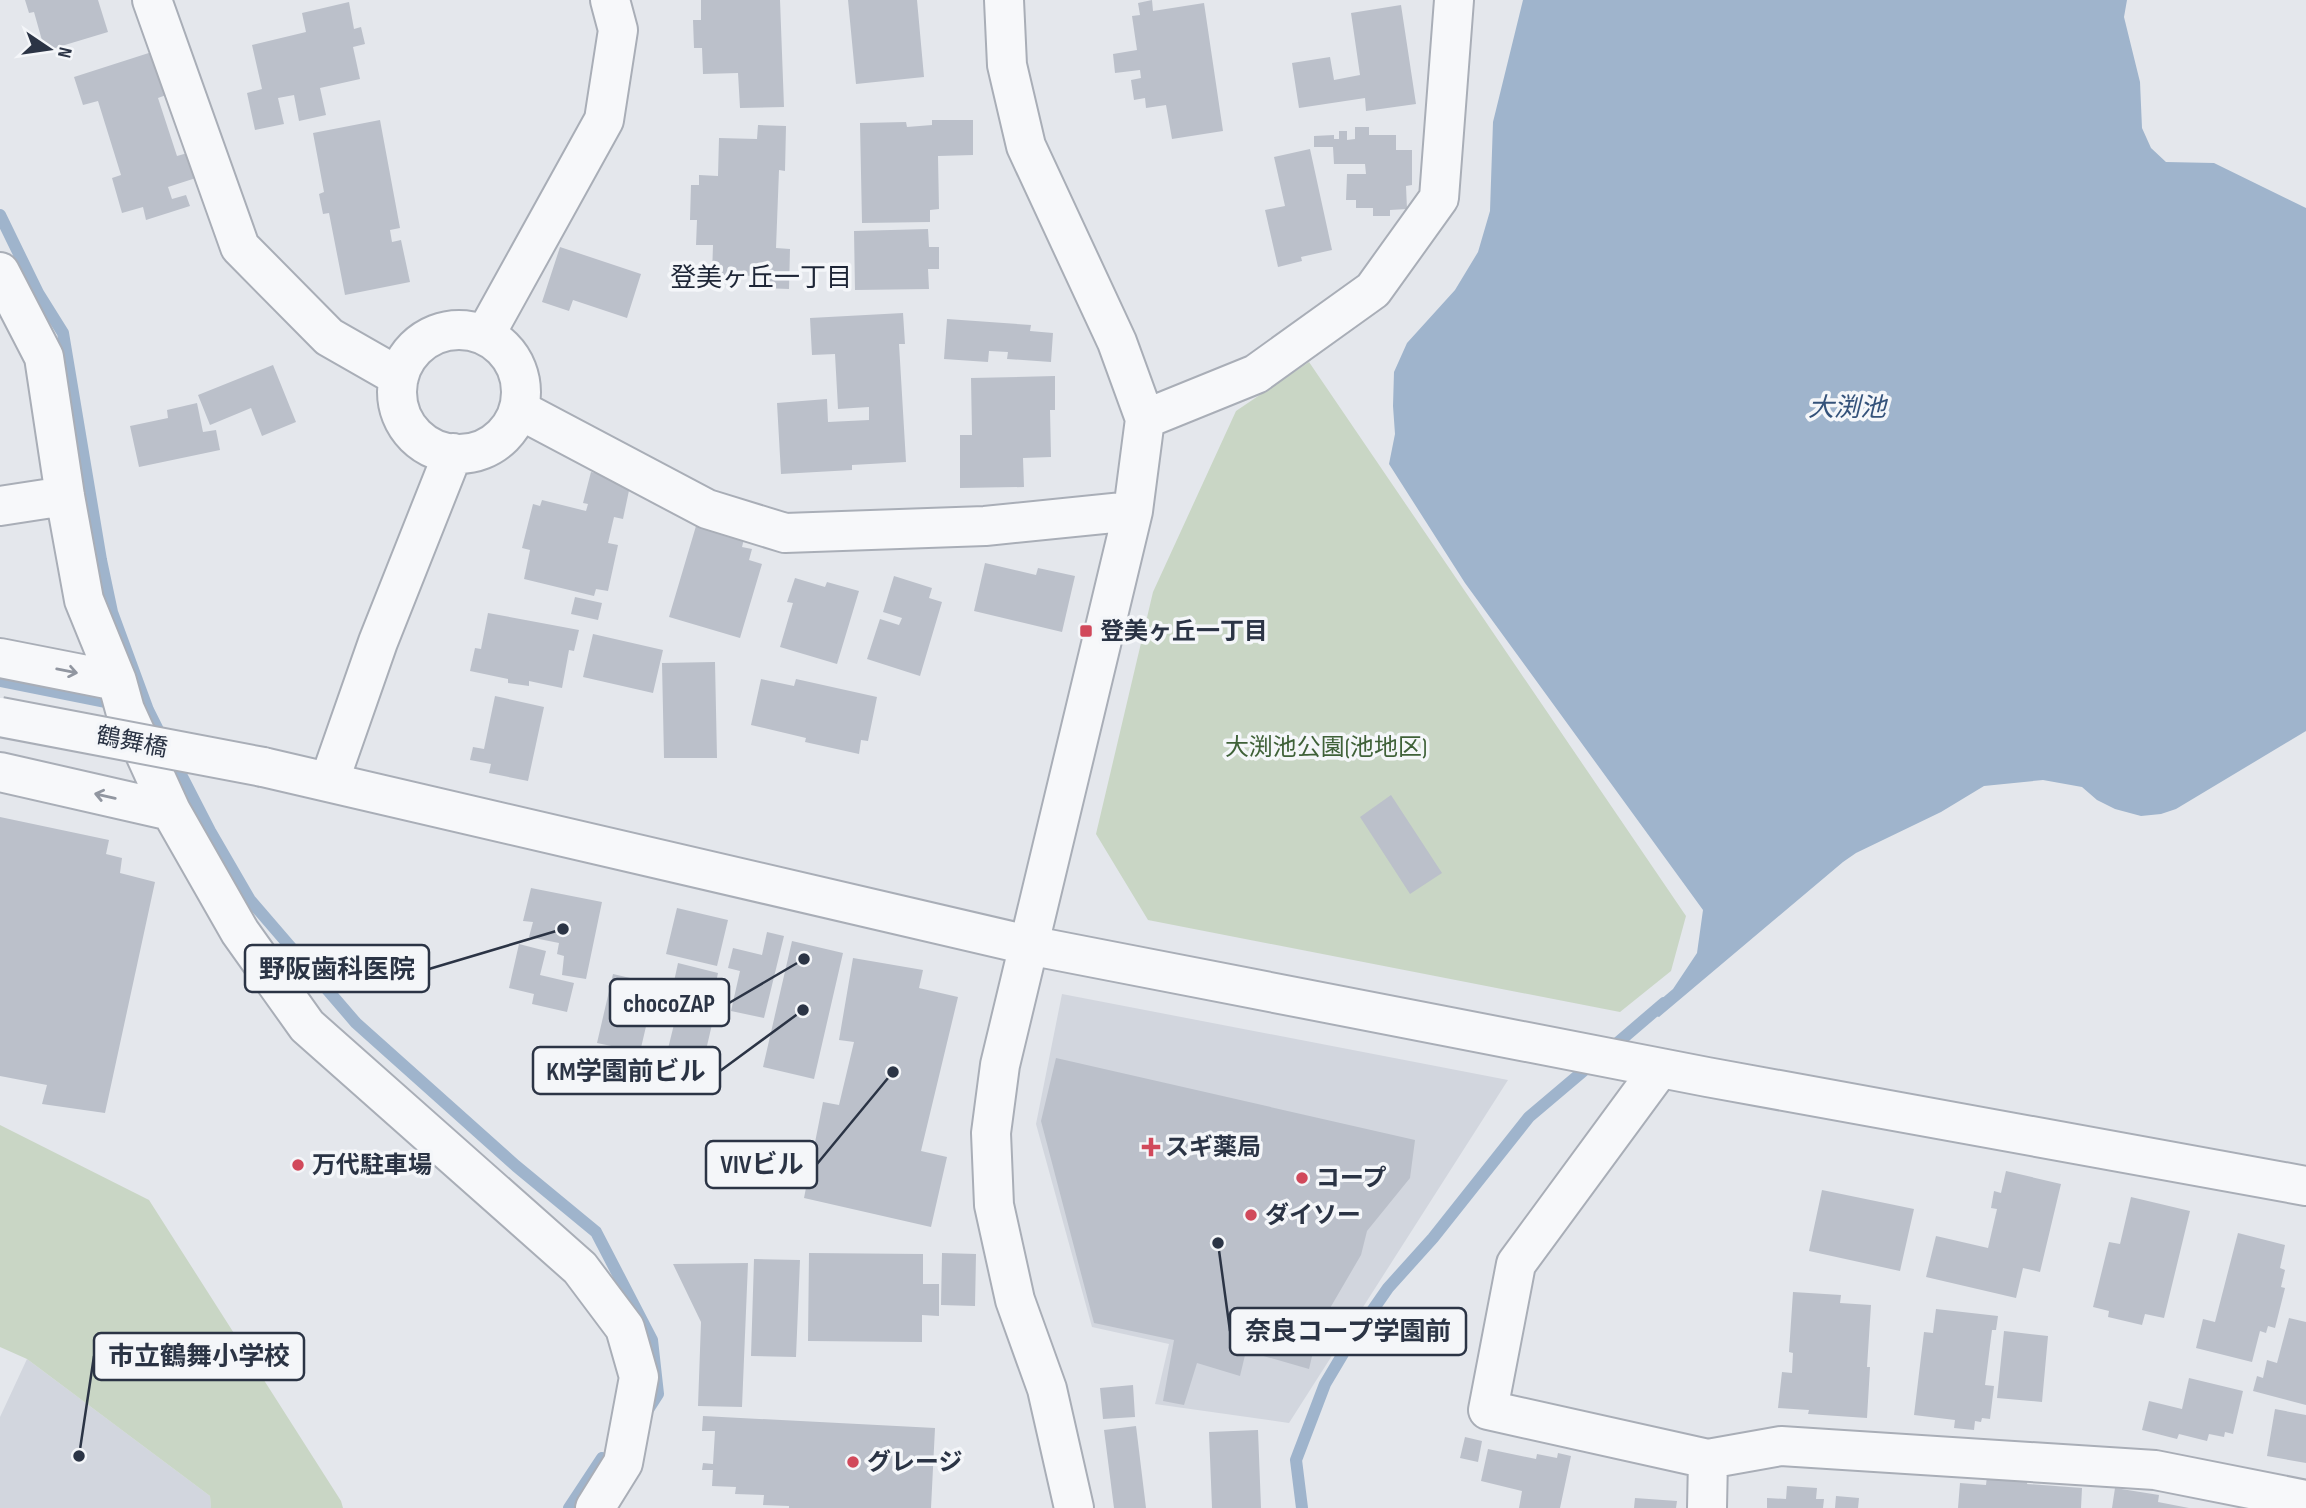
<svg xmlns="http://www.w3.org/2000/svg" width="2306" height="1508" font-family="'Sofia Sans Condensed','Noto Sans JP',sans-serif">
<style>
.built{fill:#d2d6de}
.green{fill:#c9d6c5}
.water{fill:#9fb4cc}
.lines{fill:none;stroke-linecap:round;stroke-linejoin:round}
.stream{stroke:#9fb4cc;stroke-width:12}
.building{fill:#bbc0ca}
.minor-casing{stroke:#a9aeb7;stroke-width:42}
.minor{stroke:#f7f8fa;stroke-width:38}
.minor-bridge-casing{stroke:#a9aeb7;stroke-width:42;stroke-linecap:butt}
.minor-bridge{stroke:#f7f8fa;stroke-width:38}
.oneway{stroke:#9196a0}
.poi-dot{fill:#d1495b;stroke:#f4f6f9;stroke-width:2.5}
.labels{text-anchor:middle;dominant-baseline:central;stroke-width:7;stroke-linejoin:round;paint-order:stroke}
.poi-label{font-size:24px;font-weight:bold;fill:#2b3445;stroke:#f4f6f9;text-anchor:start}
.street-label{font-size:24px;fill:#2b3445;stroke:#f4f6f9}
.park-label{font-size:24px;fill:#3f6138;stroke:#f4f6f9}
.neighbourhood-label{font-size:26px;fill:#1d2536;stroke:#f4f6f9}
.water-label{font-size:26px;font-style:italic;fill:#34527a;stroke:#f4f6f9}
.leader{fill:none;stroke:#2b3445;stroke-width:2.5}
.callout-dot{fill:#2b3445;stroke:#f4f6f9;stroke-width:2.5}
.callout{fill:#f4f6f9;stroke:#2b3445;stroke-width:2.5}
.callout-label{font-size:26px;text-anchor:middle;font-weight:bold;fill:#2b3445}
</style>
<rect width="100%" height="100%" fill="#e4e7ec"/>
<!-- built -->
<path class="built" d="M1062,994l446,86 -219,343 -134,-19 14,-60 -77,-17 -56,-203z
M27,1359l183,137 1,12h-211v-91z"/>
<!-- green -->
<path class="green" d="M1309,362l377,554 -15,55 -51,41 -472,-92 -52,-86 57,-242 83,-181z
M0,1125l149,75 192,301 2,7h-132l-1,-12 -183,-137 -27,-12z"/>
<!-- water -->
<path class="water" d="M1523,0h604l-3,17 16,65 2,46 9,20 15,14 48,1 92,45v523l-130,78 -15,5 -20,2 -26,-7 -18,-9 -15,-13 -39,-7 -59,6 -43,26 -85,41 -13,9 -184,155 -13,-5 27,-23 24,-36 6,-43 -238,-327 -76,-119 6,-30 -2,-28 1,-34 13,-29 48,-53 23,-38 12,-41 3,-89z"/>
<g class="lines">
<!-- stream -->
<path class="stream" d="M0,215l38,78 25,40 38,227 11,52 36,98 15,30
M0,681l116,23
M172,757l38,74 40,69 106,123 160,143 80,66 56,108 6,54 -9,14
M1608,1051l56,-48
M569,1508l33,-50
M1302,1508l-6,-48 29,-76 22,-37 41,-59 45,-50 96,-121 65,-55"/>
</g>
<!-- building -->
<path class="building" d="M25,0h73l10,32 -63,19 -11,-39 -5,1z
M701,0h79l4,107 -44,1 -2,-35 -35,1 -1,-26h-8l-1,-28h8z
M848,0h69l7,77 -68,7z
M1152,0l1,11 51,-8 19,128 -51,8 -6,-34 -20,3 -1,-10 -11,2 -3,-20 10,-2 -1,-8 -25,3 -2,-19 24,-4 -5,-34 8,-1 -2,-12z
M349,2l5,27 7,-2 4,17 -12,3 7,32 -40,9 6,27 -27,6 -5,-26 -16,3 6,26 -29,6 -8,-37 15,-4 -10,-44 54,-13 -4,-19z
M1401,5l15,99 -50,7 -1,-13 -66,10 -7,-45 38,-6 4,23 26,-5 -9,-62z
M155,51l14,43 -11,4 19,58 14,-4 8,25 -31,10 4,12 14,-4 4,11 -44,14 -3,-13 -21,6 -10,-35 9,-3 -23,-74 -15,4 -9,-28z
M380,120l20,108 -10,2 2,12 9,-2 9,42 -65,13 -16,-82 -6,1 -4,-20 5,-2 -11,-59z
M932,120h41v35l-35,1 1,53 -9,1v12l-68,1 -2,-100 46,-1 1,5 25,-2z
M758,125l28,1 -1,45 -6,-1 -3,78 14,1 -1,40 -26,-1v-12l-51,-1 1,-30h-17l1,-25h-7l1,-35h8v-10l19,1 1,-38 38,1z
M1355,127h14v8h27v15h16v35l-6,1 1,23 -17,1v6h-17v-8h-17v-8h-10l1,-26h19l-1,-10h-31l-1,-17h-19v-11l20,-1v4h5v-8h8v9l8,-1z
M1310,149l22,101 -31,7 1,4 -24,6 -13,-57 20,-4 -11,-49z
M928,229l1,18h10v22h-11l1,20 -74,1 -1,-59z
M560,247l81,27 -14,44 -54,-18 -4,11 -27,-9z
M903,313l2,31h-6l7,118 -54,3v5l-71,4 -4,-71 50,-4 1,23 41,-2v-13l-31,2 -3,-55 -23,1 -2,-37z
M947,319l84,6 -1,6 23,2 -2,29 -44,-3 1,-7 -19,-1 -1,11 -44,-3z
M273,365l23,57 -34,14 -11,-28 -41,17 -12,-30z
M1055,376v34h-5l1,47 -28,1 1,29 -64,1v-53h12l-1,-57z
M197,403l6,29 13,-2 4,20 -81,17 -9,-41 38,-8 -1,-8z
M591,472l40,9 -8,38 -9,-2 -6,26 10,2 -10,46 -12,-2 -2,7 -70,-17 6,-29 -8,-2 11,-44 7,2 2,-6 44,11 2,-7 -5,-1z
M696,526l48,13 -2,8 10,2 -3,11 13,4 -22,74 -71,-21z
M985,563l51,12 2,-7 37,8 -13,56 -88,-21z
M894,576l38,12 -3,10 13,4 -22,74 -53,-17 13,-40 19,6 3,-7 -19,-6z
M795,578l30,9 2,-5 32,9 -22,73 -57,-17 13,-44 -6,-1z
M575,597l27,6 -4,17 -27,-6z
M488,613l91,17 -5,21 -5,-1 -7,38 -33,-7v5l-21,-3v-4l-38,-8 5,-23 6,1z
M593,634l70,16 -10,43 -70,-16z
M715,662l2,96h-53l-2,-95z
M761,679l33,7 2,-7 81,18 -9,44 -7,-1 -2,14 -54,-12 1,-4 -55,-13z
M495,696l49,11 -16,74 -39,-8 2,-9 -21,-4 3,-13 11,2z
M1391,795l51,78 -32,21 -50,-77z
M0,817l109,23 -3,14 16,4 -2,15 35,9 -50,231 -63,-9 5,-19 -47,-9z
M531,888l71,14 -16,77 -24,-4 2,-19 -7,-2 2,-11 -30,-6 4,-15 -10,-1z
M677,908l51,12 -11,46 -51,-12z
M767,932l17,4 -20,82 -33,-7 9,-40 -12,-3 5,-20 29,7z
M792,941l51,12 -29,126 -51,-12z
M519,944l27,7 -6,24 34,8 -7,29 -35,-8 2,-10 -25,-6z
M853,958l70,12 -4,18 39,9 -37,154 26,6 -16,70 -127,-29 19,-96 16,3 15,-63 -15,-2z
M678,963l40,10 -8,37 -40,-10z
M613,974l43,10 -16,68 -43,-9z
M677,1012l36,8 -13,56 -29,-7 3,-10 -8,-2z
M1056,1058l359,82 -5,38 -43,53 -6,24 -42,72 -10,42 -63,-18 -6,25 -43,-13 -13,42 -21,-4 11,-61 -80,-17 -53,-202z
M2006,1171l55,13 -21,88 -17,-4 -7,30 -90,-21 10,-41 52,12 9,-39 -6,-1 3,-17 7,2z
M1822,1190l92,19 -14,62 -91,-20z
M2131,1197l59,14 -26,107 -19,-4 -3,11 -34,-8 1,-6 -16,-4 16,-65 11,2z
M2238,1233l47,12 -5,23 5,2 -4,17 4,1 -10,40 -7,-2 -2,7 -6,-2 -8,31 -56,-14 7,-29 12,3z
M809,1253l114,1v30h16v32l-17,-1v27l-114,-1z
M942,1253l34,1 -1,52 -34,-1z
M754,1259l46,1 -4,97 -45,-1z
M748,1263l-6,144 -44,-1 3,-84 -28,-58z
M1793,1292l48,3 -1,8 31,2 -4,62h3l-3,51 -59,-4 1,-4 -31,-2 4,-36 10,1 1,-20 -4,-1z
M1936,1309l62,7 -2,14h-4l-7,55 9,1 -4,33 -8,-1 -1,4 -6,-1 -1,9 -20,-2 1,-8 -41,-5 10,-83 9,1z
M2289,1318l17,4v83l-53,-14 4,-15 6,2 4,-18 10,3z
M2004,1331l44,5 -6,66 -45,-4z
M2189,1378l54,13 -10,43 -8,-2 -1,5 -15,-3 -2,7 -28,-7 -2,5 -35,-9 7,-29 33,8z
M1133,1385l2,32 -32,2 -3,-31z
M2275,1409l31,6v48l-39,-7z
M703,1416l232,12 -4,80h-142v-2l-26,-1 1,-10 -29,-1 1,-7 -24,-1 1,-16h-11l1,-7 10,1 2,-33h-13z
M1136,1426l10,82h-32l-10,-78z
M1258,1430l3,78h-49l-3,-76z
M1465,1437l17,4 -4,21 -18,-4z
M1488,1449l48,10 1,-5 20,4 1,-5 13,3 -11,52h-41l3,-17 -41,-10z
M1987,1476l41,3 -1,5 55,4 -1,20h-123l2,-25 26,2z
M1787,1486l30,2 -1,11h8l-1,9h-56v-10l19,1z
M2115,1488l44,7 -1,7 31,6h-77z
M1836,1496l23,2 -1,10h-23z
M1635,1498l42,3 -1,7h-42z"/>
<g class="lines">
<defs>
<path id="minor" d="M152,0l88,247 89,90 70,40
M1004,0l3,65 19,81 91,196 28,77 -12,92 -133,554 -9,68 3,72 21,95 32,89 27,119
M0,272l44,85 21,139 19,104 33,81
M397 392a62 62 0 1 1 124 0a62 62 0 1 1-124 0Z
M485,335l119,-215 14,-90 -8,-30
M520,410l187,99 78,24 200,-7 148,-15
M1145,419l111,-45 117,-84 66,-92 15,-198
M0,506l65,-10
M0,658l117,23 8,29 46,101 69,121 67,94 273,242 45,60 14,49 -16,86 -28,45
M263,767l765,178 679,132 599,109
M0,772l171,39
M329,782l49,-140 75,-189
M1660,1068l-144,196 -28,146 220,49 73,-13 374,24 151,30
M1707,1508l1,-49"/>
</defs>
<!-- minor casing -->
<use href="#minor" class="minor-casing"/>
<!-- minor -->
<use href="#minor" class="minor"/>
<defs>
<path id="minor-bridge" d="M0,717l263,50"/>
</defs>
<!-- minor-bridge casing -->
<use href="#minor-bridge" class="minor-bridge-casing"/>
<!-- minor-bridge -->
<use href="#minor-bridge" class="minor-bridge"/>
</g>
<!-- one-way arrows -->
<defs><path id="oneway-shaft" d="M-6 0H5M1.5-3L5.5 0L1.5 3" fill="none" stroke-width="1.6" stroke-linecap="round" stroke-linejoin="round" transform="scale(1.75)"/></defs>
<g class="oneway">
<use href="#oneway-shaft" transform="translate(67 671) rotate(11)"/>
<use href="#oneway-shaft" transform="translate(105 796) rotate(-167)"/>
</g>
<!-- markers -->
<g class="poi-dot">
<rect x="1079" y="624" width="14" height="14" rx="3.5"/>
<path d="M1147.5 1136.5h7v7h7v7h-7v7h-7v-7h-7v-7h7z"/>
<circle cx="298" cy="1165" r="7"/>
<circle cx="1302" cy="1178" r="7"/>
<circle cx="1251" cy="1215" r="7"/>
<circle cx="853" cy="1462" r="7"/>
</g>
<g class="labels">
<!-- poi labels -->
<g class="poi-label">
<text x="1100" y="631">登美ヶ丘一丁目</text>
<text x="1165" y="1147">スギ薬局</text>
<text x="312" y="1165">万代駐車場</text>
<text x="1316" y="1178">コープ</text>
<text x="1265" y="1215">ダイソー</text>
<text x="867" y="1462">グレージ</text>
</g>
<!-- street labels -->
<g class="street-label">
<text transform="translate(132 742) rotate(11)">鶴舞橋</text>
</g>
<!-- park labels -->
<g class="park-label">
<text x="1326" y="747">大渕池公園(池地区)</text>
</g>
<!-- neighbourhood labels -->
<g class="neighbourhood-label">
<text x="761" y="278">登美ヶ丘一丁目</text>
</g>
<!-- water labels -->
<g class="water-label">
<text x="1847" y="408">大渕池</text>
</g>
</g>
<!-- callouts -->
<path class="leader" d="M563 929L429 969M804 959L729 1003M803 1010L720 1071M893 1072L817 1164M1218 1243L1230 1331M79 1456L94 1356"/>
<g class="callout-dot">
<circle cx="563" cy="929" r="7"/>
<circle cx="804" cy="959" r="7"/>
<circle cx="803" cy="1010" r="7"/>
<circle cx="893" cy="1072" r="7"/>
<circle cx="1218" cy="1243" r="7"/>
<circle cx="79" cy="1456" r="7"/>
</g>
<g class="callout">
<rect x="245" y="945" width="184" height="47" rx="7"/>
<rect x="610" y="979" width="119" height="47" rx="7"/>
<rect x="533" y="1047" width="187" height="47" rx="7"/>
<rect x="706" y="1141" width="111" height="47" rx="7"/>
<rect x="1230" y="1308" width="236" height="47" rx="7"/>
<rect x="94" y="1333" width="210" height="47" rx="7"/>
</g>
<g class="callout-label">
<text x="337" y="978">野阪歯科医院</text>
<text x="669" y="1012">chocoZAP</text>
<text x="626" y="1080">KM学園前ビル</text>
<text x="762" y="1173">VIVビル</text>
<text x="1348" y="1340">奈良コープ学園前</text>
<text x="199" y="1365">市立鶴舞小学校</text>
</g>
<!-- north arrow -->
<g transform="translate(49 49) rotate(103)" stroke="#f4f6f9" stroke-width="5" paint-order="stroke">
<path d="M0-5L12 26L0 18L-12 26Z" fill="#2b3445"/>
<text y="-10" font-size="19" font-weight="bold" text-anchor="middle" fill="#2b3445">N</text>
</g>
</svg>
